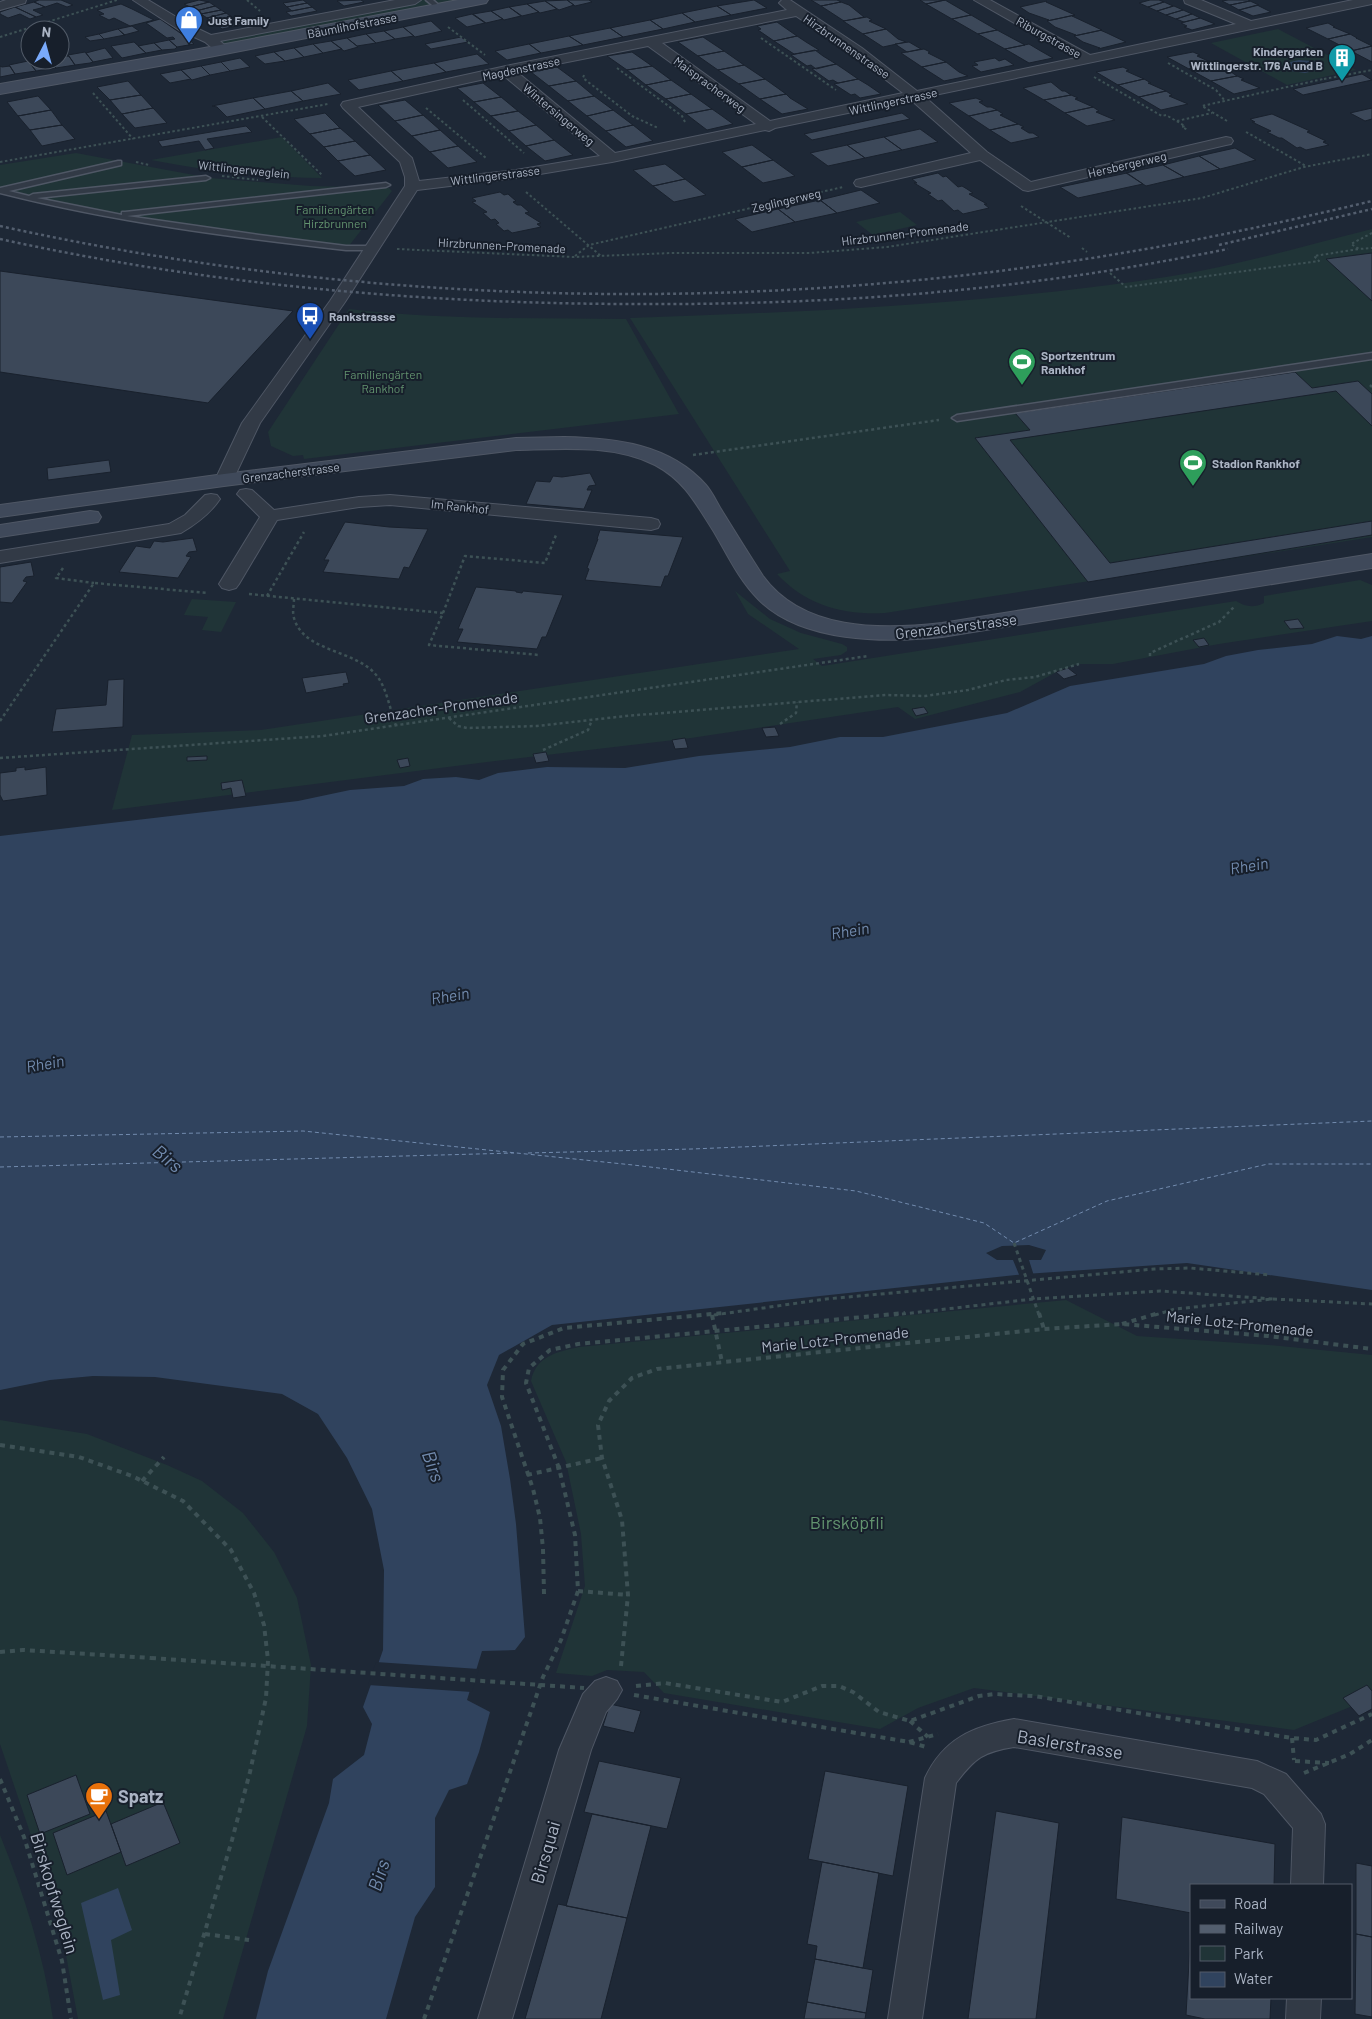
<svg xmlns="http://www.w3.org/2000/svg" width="1372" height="2019" font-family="Barlow,sans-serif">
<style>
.green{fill:#203437;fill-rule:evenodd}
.water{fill:#30435e}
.pier{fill:#1e2836}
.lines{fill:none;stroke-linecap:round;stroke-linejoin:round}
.ferry{stroke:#728bae;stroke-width:1;stroke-dasharray:4 3;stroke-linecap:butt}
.building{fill:#3c4859;stroke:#19212d}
.lane-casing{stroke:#4f5765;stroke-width:3}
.street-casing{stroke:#4f5765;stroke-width:2}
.secondary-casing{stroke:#4f5765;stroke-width:2}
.path-far3{stroke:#3d5155;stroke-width:2;stroke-dasharray:2.5 2.5;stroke-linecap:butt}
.path-far2{stroke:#3d5155;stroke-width:2.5;stroke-dasharray:3 3;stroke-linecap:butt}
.path-far1{stroke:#3d5155;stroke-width:3;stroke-dasharray:4 4;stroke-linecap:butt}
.path{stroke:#3d5155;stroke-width:4;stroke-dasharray:5 5;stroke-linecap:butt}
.lane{fill:#323a46;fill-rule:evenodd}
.street{fill:#323a46;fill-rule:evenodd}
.secondary{fill:#3f495a;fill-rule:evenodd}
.rail{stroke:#535e6e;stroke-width:2.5;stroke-dasharray:3 3;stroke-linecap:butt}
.path-bridge{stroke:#3d5155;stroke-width:4;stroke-dasharray:5 5;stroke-linecap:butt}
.labels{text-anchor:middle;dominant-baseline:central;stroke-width:4;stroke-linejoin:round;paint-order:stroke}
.far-poi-label{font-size:12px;font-weight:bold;fill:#abb4c4;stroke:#171f2b;text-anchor:start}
.far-street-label{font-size:12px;fill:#abb4c4;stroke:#171f2b}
.far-park-label{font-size:12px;fill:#63946f;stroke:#171f2b}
.street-label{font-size:15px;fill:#abb4c4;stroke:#171f2b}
.water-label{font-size:16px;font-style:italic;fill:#728bae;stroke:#171f2b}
.near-park-label{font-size:18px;fill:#63946f;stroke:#171f2b}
.near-street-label{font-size:18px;fill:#abb4c4;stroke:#171f2b}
.near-poi-label{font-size:18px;font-weight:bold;fill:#abb4c4;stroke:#171f2b;text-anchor:start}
.near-water-label{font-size:19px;font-style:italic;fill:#728bae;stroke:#171f2b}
</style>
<rect width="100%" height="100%" fill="#1e2836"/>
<!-- green -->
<path class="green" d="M415,0h66l-259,49 -12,-10z
M1278,29l78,41 -69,15 -76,-42zM1299,60l23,2 2,3c-15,5 -25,11 -40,3z
M282,137l40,41c-57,0 -114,-7 -171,-18z
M76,153l134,25 101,8 78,2 3,3 -44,56 -240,-33 -108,-25v-24z
M900,212l17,13 -44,10 -17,-13z
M1372,229v308l-487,76c-42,2 -78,-7 -108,-39l13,-3 -160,-253c179,-6 358,-14 536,-41 70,-11 138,-31 206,-48z
M349,309c92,11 184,9 277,10l53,95 -375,45 -1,-4 -10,1 -22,-10 -3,-14z
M1360,580l12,5v36l-153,23 -106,20h-34l-19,6 -40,22 -105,27 -17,-12 -207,31 -204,24 -375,48 20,-75 129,-5 538,-81 -51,-35 -13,-23 35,28 31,14 41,11 5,3v4l-6,4 -28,4 9,7 414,-65c10,6 18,7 28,2v-7z
M192,599l44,3 -15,30 -19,-2 6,-13 -24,-2z
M1066,1300l71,36 132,9 103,10v343l-78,32 -320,-42 -56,20 -38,21 -216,-36 -20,-21 -37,-2 -15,6 -36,-3 29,-87 -4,-52 -15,-72 -35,-81c5,-25 26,-29 48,-34z
M0,1420l87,14 80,31 35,16 41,32 31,39 23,46 14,67 -4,61 -84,293h-145l-19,-101 -59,-174z
M0,1835c24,59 44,121 53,184h-53z"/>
<!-- water -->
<path class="water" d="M1299,60l24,2 1,4 -8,2 1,2 -12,3 -20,-3 -1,-2 4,-1 -2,-4z
M1337,636l24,3 11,-3v654l-185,-27 -162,11 -473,51 -53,30 -12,30 14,41 9,53 6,45 9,113 -10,13 -33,1 -15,49 23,12 -11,40 -12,32 -18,6 -14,28v69l-20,30 -29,102h-130l12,-48 61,-168 4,-24 31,-24 8,-31 -9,-17 20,-57 1,-80 -12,-61 -25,-51 -29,-44 -36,-20 -127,-17 -62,-1 -43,4 -50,10v-554l298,-35 52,-11 54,-4 19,-7 33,-2 23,3 19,-7 49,-6 78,1 74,-12 91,-9 50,-10h43l124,-24 63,-27 134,-22 22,-8 32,-6 54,-6z
M118,1888l14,42 -21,10 9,55 -17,5 -22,-97z"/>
<!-- pier -->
<path class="pier" d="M1029,1245l17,5 -5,10h-12l5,16 -14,1 -7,-17h-16l-11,-7 16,-7z
M376,1662l103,7 -7,23 -104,-7z"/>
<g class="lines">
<!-- ferry -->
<path class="ferry" d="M0,1137l303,-6 330,34 223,26 128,32 30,20 93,-42 161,-37h104
M528,1153l164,-4 680,-28
M0,1167l514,-14"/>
</g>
<!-- building -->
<path class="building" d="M39,0h22l12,5 -6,2 -10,-4 -12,4 -11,-5z
M199,0l10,2 -19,5 -6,-3z
M303,0l4,3 -20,4 -4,-4z
M361,0l3,2 -20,4 -7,-5z
M567,0l7,5 -15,5 -14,-9z
M567,0h22l3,2 -17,4z
M754,0l13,8 -36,7 -14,-9z
M811,0h26l4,2 -20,4z
M920,0h25l-19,4z
M945,0l12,7 14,8 -19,4 -26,-15z
M1150,0h9l5,2 -16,5 -9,-4z
M1228,0h20l2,1 -20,4 -8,-4z
M545,1l12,8 -17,4 -13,-9z
M1047,1l-1,1 29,13 -28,6 2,-1 -20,-7 -9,-6z
M1250,1l9,4 -20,5 -9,-5z
M34,2l11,5 -12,3 10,5 -7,2 -21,-10z
M209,2l6,4 -19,5 -6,-4z
M841,2l8,3 15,12 -20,4 -23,-15z
M1164,2l9,4 -16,5 -9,-4z
M307,3l5,4 -20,4 -5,-4z
M121,4l11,5 22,11 -24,6 -16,-8 -5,2 -10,-5 5,-1 -7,-4z
M527,4l12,8 -17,4 -13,-9z
M1257,5l14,7 -18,4 -14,-6z
M215,6l6,4 -20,4 -5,-3z
M717,6l14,9 -36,7 -13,-9z
M1174,6l9,4 -17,5 -9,-4z
M15,7l21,10 -6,2 -10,-5 -12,4 -8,-4v-2z
M312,7l5,4 -26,5 -5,-4z
M509,7l12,9 -17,4 -13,-9z
M221,10l5,3 -19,5 -6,-4z
M1183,10l9,4 -16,5 -10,-4z
M491,11l12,8 -17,4 -13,-9z
M226,13l6,4 -20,4 -5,-3z
M682,13l13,9 -32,7 -13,-9z
M472,14l13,9 -18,4 -12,-9z
M1192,14l8,4 -16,4 -8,-3z
M971,15l12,7 14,8 -19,4 -26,-15z
M1075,15l-3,1 30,14 -28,6 2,-1 -21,-8 -8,-6z
M232,17l5,4 -20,4 -5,-4z
M867,17l5,3 -3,1 17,8 -23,5 -20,-13z
M1200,18l15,6 -23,6 -8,-3 3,-1 -6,-3z
M160,19l26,18 8,7 -17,3 -8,-7 6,-1 -2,-2 -6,1 -21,-15z
M650,20l13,9 -40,8 -13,-9z
M237,21l5,4 -20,4 -5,-4z
M431,21l11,10 -27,6 -12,-10z
M777,22l7,5 13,9 -23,5 -16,-11 3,-1 -4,-3z
M1328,23l7,4h-2l17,7 -22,5 -22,-11z
M132,26l7,5 -15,4 -6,-6z
M403,27l11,9 -19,3 -11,-8z
M610,28l13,9 -40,8 -14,-9z
M118,29l7,6 -21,4 -5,-5z
M886,29l12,10 8,3 -23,5 -20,-13z
M997,30l13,7 15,8 -20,4 -27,-15z
M1100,30l7,3 19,9 -28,7 2,-1 -17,-6 -9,-6 28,-6z
M384,31l11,8 -19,4 -10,-9z
M99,34l5,5 -14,2 -5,-4z
M366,34l10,9 -19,3 -10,-8z
M1350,34l7,4h-1l16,8 -21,5 -23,-12z
M569,36l14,9 -42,8 -12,-9z
M797,36l9,6 13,8 -25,4 -20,-13z
M461,37l7,5 -37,7 -6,-5z
M703,37l21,14 -26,5 -20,-14z
M347,38l11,9 -14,4 -13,-10z
M169,40l8,7 -2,2 -13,1 -8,-7z
M331,41l11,8 -19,4 -10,-9z
M134,42l12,11 -24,5 -11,-12z
M909,42l12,7 -14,3 -12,-8z
M154,43l8,7 -16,3 -8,-7z
M313,44l10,9 -19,4 -10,-9z
M529,44l12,9 -34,7 -12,-9z
M1029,44l10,6 14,8 -24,5 -24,-14z
M1372,46v16l-21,-11z
M105,48l8,10 -20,4 -7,-9z
M294,48l10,9 -19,4 -11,-9z
M924,49l6,3 -2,1 18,9 -24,5 -21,-14z
M815,50l8,6 13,8 -20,5 -5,-4 -4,1 -16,-11z
M724,51l20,14 -26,5 -20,-14z
M85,52l8,10 -3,1 -15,2 -7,-10z
M274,52l11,9 -20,3 -10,-8z
M632,52l20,14 -25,4 -20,-14z
M1193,52l7,3 -3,1 18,8 -26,5 -22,-12z
M477,54l12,10 -43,8 -12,-9z
M69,56l6,9 -19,3 -7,-8h11v-3z
M240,58l10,9 -20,4 -9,-9z
M995,58l4,3 6,-2 9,6 -33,7 -9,-6 6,-1 -4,-3z
M42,60h7l7,8 -20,3 -7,-9z
M28,61l8,10 -21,3 -6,-9z
M221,62l9,9 -20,4 -9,-9z
M946,62l13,10 9,4 -24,5 -22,-14z
M434,63l12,9 -43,9 -12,-10z
M836,64l9,6 13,9 -20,4 -5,-3 -4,1 -17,-12z
M1215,64l12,9 4,-1 6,4 -26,5 -22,-12z
M744,65l21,14 -26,5 -21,-14z
M0,66l2,1 8,-1 5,8 -15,3z
M201,66l9,9 -18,5 -11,-10z
M652,66l19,14 -25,5 -19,-15z
M557,67l19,14 -27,5 -18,-14z
M1123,67l6,3 -3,1 18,8 -26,6 -22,-13z
M181,70l10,9 -21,4 -10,-9z
M391,71l12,10 -44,9 -11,-10z
M1362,74l10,6 -69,15 -10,-6z
M1237,76l7,3 -3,1 19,8 -26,6 -23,-13z
M765,79l21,15 -26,5 -21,-15z
M858,79l10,6 13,9 -21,4 -5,-4 -4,1 -17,-11z
M1144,79l7,4h-3l18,8 -27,6 -21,-12z
M671,80l20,14 -25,5 -20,-14z
M128,81l13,14 -31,5 -13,-13z
M576,81l18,15 -26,5 -19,-15z
M1051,82l11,9h3l6,4 -27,5 -21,-12z
M328,83l13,11 -38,7 -12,-10z
M483,83l18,14 -27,5 -17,-14z
M291,91l12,10 -38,8 -12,-11z
M1166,91l6,4 -3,1 19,8 -27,6 -22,-13z
M691,94l21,15 -26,5 -20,-15z
M786,94l4,4 18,11 -26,5 -22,-15z
M141,95l12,13 -31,6 -12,-14z
M1071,95l7,3 -3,1 18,8 -28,6 -21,-13z
M38,96l13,14 -33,6 -11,-14z
M594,96l19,14 -26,6 -19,-15z
M501,97l17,14 -27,5 -17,-14z
M253,98l12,11 -38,8 -10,-10 -5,-1z
M976,98l7,3 -4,1 8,5h4l6,3 -28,6 -20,-13z
M405,100l18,15 -28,6 -17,-16z
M1093,107l6,4 -3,1 19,8 -28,6 -22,-13z
M153,108l14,15 -32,5 -13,-14z
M1372,108v11l-7,2 -15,-8z
M712,109l10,7 11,8 -26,6 -21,-16z
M51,110l11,15 -32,5 -12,-14z
M613,110l20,15 -27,6 -19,-15z
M997,110l6,4 -3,1 18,9 -28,6 -21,-14z
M518,111l18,14 -27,6 -18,-15z
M325,113l15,15 -30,6 -16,-15z
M902,113l8,6 -98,21 -8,-6z
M1272,114l38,17 -3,1 19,9 -3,1 6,3 -23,5 -6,-3 -3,1 -15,-10h-3l-12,-6 4,-1 -19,-9h3l-5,-3z
M423,115l17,15 -28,6 -17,-15z
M1018,124l6,3 -3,1 8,5h4l6,4 -28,6 -21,-13z
M62,125l13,14 -33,7 -12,-16z
M536,125l18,15 -28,6 -17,-15z
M633,125l20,16 -27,6 -20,-16z
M246,126l6,6 -45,7 7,9 -9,2 -6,-9 -37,6 -4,-6z
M340,128l15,13 -31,6 -14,-13z
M920,129l18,13 -36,8 -18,-13z
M440,130l18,16 -28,6 -18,-16z
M884,137l18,13 -37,8 -18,-13z
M554,140l19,15 -28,6 -19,-15z
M355,141l15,14 -32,6 -14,-14z
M752,145l21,15 -31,7 -20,-15z
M847,145l18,13 -37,8 -18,-13z
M458,146l19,16 -29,6 -18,-16z
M1235,148l21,12 -36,9 -21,-13z
M370,155l16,15 -31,6 -17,-15z
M1199,156l21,13 -36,8 -21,-12z
M773,160l22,16 -32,7 -21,-16z
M665,164l20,15 -32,7 -20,-16z
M1163,165l21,12 -38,9 -20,-13z
M938,173l5,4 3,-1 12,11 4,-1 5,3 6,4 -4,1 18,10h-3l5,4 -26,6 -5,-4 -4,1 -12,-11 -4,1 -10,-7 3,-1 -17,-10h3l-5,-4z
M1127,173l16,11 -65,14 -18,-11z
M685,179l21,16 -32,7 -21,-16z
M861,190l19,13 -43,10 -17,-13z
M500,192l4,3 4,-1 8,7 -3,1 4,3h4l8,7 -4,1 16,10 -4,1 4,3 -29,6 -4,-3 -4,1 -8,-7 3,-1 -4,-4 -4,1 -8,-7 4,-1 -15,-10 4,-1 -4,-3z
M820,200l17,13 -42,9 -17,-13z
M778,209l17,13 -43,10 -17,-13z
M1372,253v48l-46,-42z
M0,271l293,40 -85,92 -208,-31z
M1295,372l17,16 46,-7 14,13v32l-36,-35 -326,49 100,123 262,-42v14l-284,47 -113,-144 55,-8 -15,-17z
M109,460l2,12 -63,8 -1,-12z
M590,473l6,12 -7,1 -2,4h5l-8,19 -58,-5 10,-23 14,1 3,-6 9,1z
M345,522l44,5 39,2 -19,39 -5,-1 -5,12 -76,-7 6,-12h-5z
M600,530l83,7 -15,39h-3l-4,11 -76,-7 4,-11 -2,-1 11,-29h-1z
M193,538l4,13 -8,1 -3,4 5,1 -13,21 -59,-6 17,-26 14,2 4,-7 9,1z
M31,562l3,14 -8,1 -3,4 4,1 -15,21 -12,-1v-35z
M476,587l40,4v1l6,1 1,-2 40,4 -17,42h-4l-5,12 -80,-7 6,-13h-5z
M1298,619l6,9 -14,1 -6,-8z
M1204,638l5,7 -10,2 -6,-7z
M1068,668l9,7 -13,4 -8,-7z
M346,672l3,11 -6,1 1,2 -38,7 -4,-15z
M124,679l-1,48 -71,5 4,-23 50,-4 2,-25z
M924,707l4,6 -12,3 -4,-7z
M775,727l4,9 -13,1 -4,-9z
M685,738l3,10 -13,1 -3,-9z
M546,752l3,9 -13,2 -3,-9z
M207,756v4l-20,1v-4z
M408,758l2,8 -10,2 -3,-8z
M25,767v3l21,-3 1,28 -44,6 -3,-6v-22l16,-2v-3z
M242,780l4,16 -13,2 -2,-10 -9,2 -1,-7z
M1367,1685l5,6v18l-13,7 -16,-18z
M610,1704l31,7 -7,22 -31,-7z
M599,1761l82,17 -14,51 -83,-17z
M825,1771l83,15 -15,90 -85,-17z
M76,1775l14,39 -50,20 -13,-39z
M163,1802l17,41 -54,23 -15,-42z
M106,1811l15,41 -54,23 -14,-42z
M996,1811l63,12 -23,196h-68z
M592,1814l59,12 -24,92 -61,-12z
M1122,1817l153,27 -1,41h-83v28l-75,-14z
M822,1862l57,11 -16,95 -48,-9 2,-13 -10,-2z
M1356,1863l16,3v71l-16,-3z
M558,1904l69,14 -26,101h-76z
M1191,1926v72h80l-1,21h-65l-19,-4z
M1356,1934l16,3v80l-17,-3z
M815,1959l58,11 -7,43 -59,-11z
M807,2002l59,11 -1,6h-61z"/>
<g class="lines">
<defs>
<path id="lane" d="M426,0h7l9,8 -5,1z
M118,161h3v4l-112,26 20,5 4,-2 173,-18 4,2 -4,2 -169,18 85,17v-3h3l261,-29 4,2 -4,2 -259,29 132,19 87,11h29v4h-29c-116,-13 -232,-28 -346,-57v-5z
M1372,353v6l-415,62 -5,-3 5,-3z"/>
<path id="street" d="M6,0h20l-1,3 -25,7v-8z
M133,0h15l40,24 23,11 184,-35h26l-6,4 -195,37 9,8 -7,4 -5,-1 -12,-10 -26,-12z
M782,0h8l72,48 55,43 159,-33 -102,-58h16l100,55 146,-31 -51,-21 -1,-3h17l50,21 102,-21h19v4l-447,93 62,55 44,30 195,-45 5,1 2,3 -2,3 -5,1 -198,46 -5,-1 -43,-30 -119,27 -5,-1 -2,-3 2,-3 115,-27 -60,-53 -136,28 -6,3 -4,-1 -153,32 -96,16 -99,12 -72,112 -85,121 -27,57 -3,4 -6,1 -6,-1 -3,-4 27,-57 88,-122 75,-115v-9l-5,-15 -57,-54 -2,-3 2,-3 163,-36 281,-56 -8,-7zM796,16l56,38 51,39 -133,28 -108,-78zM648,46l108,78 -141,29 -98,-81zM503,75l97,81 -84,14 -97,11 -7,-23 -54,-51z
M246,489l6,1 22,20 85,-13 31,-2 261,23 7,2 2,4 -2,4 -7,2 -261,-25 -31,2 -82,13 -38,64 -3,4 -7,2 -7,-2 -3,-4 41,-67 -23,-23 3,-4z
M211,494l6,1 3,4c-10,15 -24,25 -39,34l-181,30v-12l169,-27 16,-9 20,-20z
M606,1677l11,4 5,9 -5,9 -11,13 -15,38 -79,269h-34l81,-269 24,-56 12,-13z
M1014,1719l243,42 29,13 35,40 4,10 -2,61h-32l2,-57 -29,-34 -12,-6 -238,-41c-31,5 -39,11 -58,36l-34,236h-34l37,-241c18,-39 48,-52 89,-59z
M1287,1998h34l-1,21h-34z"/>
<path id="secondary" d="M458,0h30l-2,3 -5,1 -282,55 -199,35v-10l199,-35z
M564,437c51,1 106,7 142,48 7,8 12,20 18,29 13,21 26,42 39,62 40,55 118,54 179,47l430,-69v14l-430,69c-57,6 -141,6 -184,-38 -19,-19 -31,-45 -44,-67 -18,-28 -29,-51 -59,-67 -42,-21 -94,-16 -139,-15l-292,36 -224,31v-12l224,-31 292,-36z
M90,511l8,1 3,5 -3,5 -98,15v-12z"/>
</defs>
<!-- lane casing -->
<use href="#lane" class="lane-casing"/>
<!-- street casing -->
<use href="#street" class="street-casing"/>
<!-- secondary casing -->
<use href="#secondary" class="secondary-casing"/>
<!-- path-far3 -->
<path class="path-far3" d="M247,0l13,11
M448,27l37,28
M0,37l117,-37
M761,38l75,52
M1168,63l48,27 9,11
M617,68l65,48 3,6
M584,75l-1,3 49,38 26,12
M1094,77l68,39 4,-1 19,11 -3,1 6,3
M1324,79l48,-9
M93,93l40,46
M463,100l61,53
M426,108l60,50
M262,117l60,58
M1177,121l35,-8
M1227,121l-25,-15 121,-27
M1246,132l60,34
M0,162l328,-58
M136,162l13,3
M222,176l36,4
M526,192l75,64
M1021,206l50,32
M1372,233l-21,11 8,5 13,-1
M1082,248l5,4
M397,249l177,8 97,-4h139l77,-6 315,-49 102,-31 68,-13
M575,256l14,-11 254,-58
M1110,273l16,14 193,-26 -5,-5 45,-7"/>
<!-- path-far2 -->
<path class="path-far2" d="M1370,385l2,2
M693,455l246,-35
M63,568l-7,10 38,5
M249,594l194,19 -14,32 110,10
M267,596l37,-64
M294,599c0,6 -2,13 0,19 10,35 62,31 83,58 10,13 13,34 19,50
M443,613l22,-57 80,7 11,-28
M1150,656v-3l69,-31 16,-16
M449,718l9,8 9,2 70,-2 89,-10 260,-21 39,1 43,-6 38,-10 29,-3 44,-13
M0,721l94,-138 114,10
M780,724l16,-11 1,-11
M543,750l45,-20 4,-10
M0,758l323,-22 545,-80"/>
<!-- path-far1 -->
<path class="path-far1" d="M1014,1243l25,72
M1273,1299l99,5
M714,1315l112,-16 328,-30 36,-1 81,7
M894,1315l139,-16 127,-8 113,8 -98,10 -20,6"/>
<!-- path -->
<path class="path" d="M1039,1313l5,16
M712,1315l10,47
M1122,1324l37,-11
M0,1445l79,12 53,19 51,25 48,49 23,43 10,32 4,35 -2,38 -16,74 -18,68 -53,179
M527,1475l75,-17
M142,1481l22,-24
M578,1591l50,4
M544,1594l-1,-45 -3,-31 -7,-29 -31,-92 1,-27 20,-26 41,-16 159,-15
M0,1652l23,-2 128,8
M621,1666l7,-71 -6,-75 -20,-62 -4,-33 11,-24 23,-23 25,-9 387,-40 78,-5 146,12 104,13
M636,1686l29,-3 117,19 40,-16h17l14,6 26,20 31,9 69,-25 16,-2 39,2 258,42 24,2 56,-26
M634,1695l275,47 17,5
M910,1721l18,16
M1292,1738l2,22
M909,1742l29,-8
M1295,1761l34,2
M1304,1773l46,-19 22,-14
M0,1779l24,58 38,124 9,58
M205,1934l44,6
M424,2019l119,-342 18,-37 17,-49 -3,-56 -16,-67 -33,-85 3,-15 21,-18 28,-6 327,-31"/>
<!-- lane -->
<use href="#lane" class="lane"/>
<!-- street -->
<use href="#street" class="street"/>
<!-- secondary -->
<use href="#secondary" class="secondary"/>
<!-- rail -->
<path class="rail" d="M0,226c340,75 700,88 1044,39 111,-15 220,-38 328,-64
M0,239c205,45 413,64 623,65 140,1 282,-5 421,-24 62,-8 123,-19 184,-31
M1219,245l153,-36"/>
<!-- path-bridge -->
<path class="path-bridge" d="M151,1658l433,30"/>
</g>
<!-- icons -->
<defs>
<symbol id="shop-pin" viewBox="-11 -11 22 30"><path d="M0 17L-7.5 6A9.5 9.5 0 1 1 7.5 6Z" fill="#3f7fe0" stroke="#171f2b"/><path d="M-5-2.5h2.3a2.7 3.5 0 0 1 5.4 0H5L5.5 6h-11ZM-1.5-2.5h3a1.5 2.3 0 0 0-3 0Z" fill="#fff"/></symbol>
<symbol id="building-pin" viewBox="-11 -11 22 30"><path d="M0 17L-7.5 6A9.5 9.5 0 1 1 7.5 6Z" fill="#0f9aa8" stroke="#171f2b"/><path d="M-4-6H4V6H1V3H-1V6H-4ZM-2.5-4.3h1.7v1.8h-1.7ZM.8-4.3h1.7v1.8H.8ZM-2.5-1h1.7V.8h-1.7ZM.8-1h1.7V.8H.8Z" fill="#fff"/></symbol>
<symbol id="bus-pin" viewBox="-11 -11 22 30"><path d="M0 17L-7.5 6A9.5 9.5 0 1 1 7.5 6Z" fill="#1a4fb4" stroke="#171f2b"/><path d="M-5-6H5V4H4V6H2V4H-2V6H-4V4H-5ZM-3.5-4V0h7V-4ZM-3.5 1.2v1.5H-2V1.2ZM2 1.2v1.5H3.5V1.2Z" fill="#fff"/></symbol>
<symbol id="stadium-pin" viewBox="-11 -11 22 30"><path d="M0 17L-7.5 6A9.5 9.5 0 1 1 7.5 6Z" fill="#2e9e5b" stroke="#171f2b"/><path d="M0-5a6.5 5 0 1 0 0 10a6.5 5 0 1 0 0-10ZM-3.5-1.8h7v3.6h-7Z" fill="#fff"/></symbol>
<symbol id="cafe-pin" viewBox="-11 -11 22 30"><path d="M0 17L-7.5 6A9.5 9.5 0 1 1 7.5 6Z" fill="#e8710a" stroke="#171f2b"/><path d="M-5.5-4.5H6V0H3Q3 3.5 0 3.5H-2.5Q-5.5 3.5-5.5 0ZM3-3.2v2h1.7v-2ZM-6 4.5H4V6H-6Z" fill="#fff"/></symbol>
</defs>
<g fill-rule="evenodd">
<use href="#shop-pin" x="173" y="4" width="32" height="43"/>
<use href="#building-pin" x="1326" y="42" width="32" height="43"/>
<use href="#bus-pin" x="294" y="300" width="32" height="43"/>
<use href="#stadium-pin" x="1006" y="346" width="32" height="43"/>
<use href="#stadium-pin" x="1177" y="447" width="32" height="43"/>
<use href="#cafe-pin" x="83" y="1780" width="32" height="43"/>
</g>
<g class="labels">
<!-- far-poi labels -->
<g class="far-poi-label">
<text x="208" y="20">Just Family</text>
<text x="1323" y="51" text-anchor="end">Kindergarten<tspan x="1323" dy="14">Wittlingerstr. 176 A und B</tspan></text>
<text x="329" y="316">Rankstrasse</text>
<text x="1041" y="355">Sportzentrum<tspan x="1041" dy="14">Rankhof</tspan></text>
<text x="1212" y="463">Stadion Rankhof</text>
</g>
<!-- far-street labels -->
<g class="far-street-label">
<text transform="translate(352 25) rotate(-11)">Bäumlihofstrasse</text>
<text transform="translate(1049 37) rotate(29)">Riburgstrasse</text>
<text transform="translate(847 46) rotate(35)">Hirzbrunnenstrasse</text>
<text transform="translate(521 68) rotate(-12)">Magdenstrasse</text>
<text transform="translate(710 84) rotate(36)">Maispracherweg</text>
<text transform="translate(893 101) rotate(-12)">Wittlingerstrasse</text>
<text transform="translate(559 114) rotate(40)">Wintersingerweg</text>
<text transform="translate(1127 164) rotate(-13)">Hersbergerweg</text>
<text transform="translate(244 169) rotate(6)">Wittlingerweglein</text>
<text transform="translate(495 175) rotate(-7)">Wittlingerstrasse</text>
<text transform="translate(786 200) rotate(-13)">Zeglingerweg</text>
<text transform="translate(905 233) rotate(-7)">Hirzbrunnen-Promenade</text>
<text transform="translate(502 245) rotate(3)">Hirzbrunnen-Promenade</text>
<text transform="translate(291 472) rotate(-7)">Grenzacherstrasse</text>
<text transform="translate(460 506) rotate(6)">Im Rankhof</text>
</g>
<!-- far-park labels -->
<g class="far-park-label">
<text x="335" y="209">Familiengärten<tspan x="335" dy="14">Hirzbrunnen</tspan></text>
<text x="383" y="374">Familiengärten<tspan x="383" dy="14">Rankhof</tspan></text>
</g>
<!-- street labels -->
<g class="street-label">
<text transform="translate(956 626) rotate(-7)">Grenzacherstrasse</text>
<text transform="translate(441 707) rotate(-8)">Grenzacher-Promenade</text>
<text transform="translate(1240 1323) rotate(6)">Marie Lotz-Promenade</text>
<text transform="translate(835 1339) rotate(-6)">Marie Lotz-Promenade</text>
</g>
<!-- water labels -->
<g class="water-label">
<text transform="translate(1249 865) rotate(-9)">Rhein</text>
<text transform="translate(850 930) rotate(-9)">Rhein</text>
<text transform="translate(450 995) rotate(-9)">Rhein</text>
<text transform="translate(45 1063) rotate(-10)">Rhein</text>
</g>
<!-- near-park labels -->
<g class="near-park-label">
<text x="847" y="1522">Birsköpfli</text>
</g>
<!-- near-street labels -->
<g class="near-street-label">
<text transform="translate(1070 1744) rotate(9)">Baslerstrasse</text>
<text transform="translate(545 1852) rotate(-74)">Birsquai</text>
<text transform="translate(55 1893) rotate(73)">Birskopfweglein</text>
</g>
<!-- near-poi labels -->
<g class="near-poi-label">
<text x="118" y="1796">Spatz</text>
</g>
<!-- near-water labels -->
<g class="near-water-label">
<text transform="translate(168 1158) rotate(39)">Birs</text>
<text transform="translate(434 1466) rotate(70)">Birs</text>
<text transform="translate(378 1875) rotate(-72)">Birs</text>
</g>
</g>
<!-- legend -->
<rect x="1190" y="1884" width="162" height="115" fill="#171f2b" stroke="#525b68"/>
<rect x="1200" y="1900" width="25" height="8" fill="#3f495a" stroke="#525b68"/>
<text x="1234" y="1909" font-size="15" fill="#abb4c4">Road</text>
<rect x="1200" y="1925" width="25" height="8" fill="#535e6e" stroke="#525b68"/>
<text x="1234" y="1934" font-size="15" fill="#abb4c4">Railway</text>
<rect x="1200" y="1946" width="25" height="15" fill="#203437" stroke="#525b68"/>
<text x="1234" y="1959" font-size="15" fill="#abb4c4">Park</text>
<rect x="1200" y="1972" width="25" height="15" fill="#30435e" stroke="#525b68"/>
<text x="1234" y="1984" font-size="15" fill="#abb4c4">Water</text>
<!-- north arrow -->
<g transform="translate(45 45) rotate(6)"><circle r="24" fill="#171f2b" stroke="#525b68"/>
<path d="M0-4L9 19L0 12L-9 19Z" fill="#79aafb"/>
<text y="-8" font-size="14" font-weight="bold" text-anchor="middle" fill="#abb4c4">N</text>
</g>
</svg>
